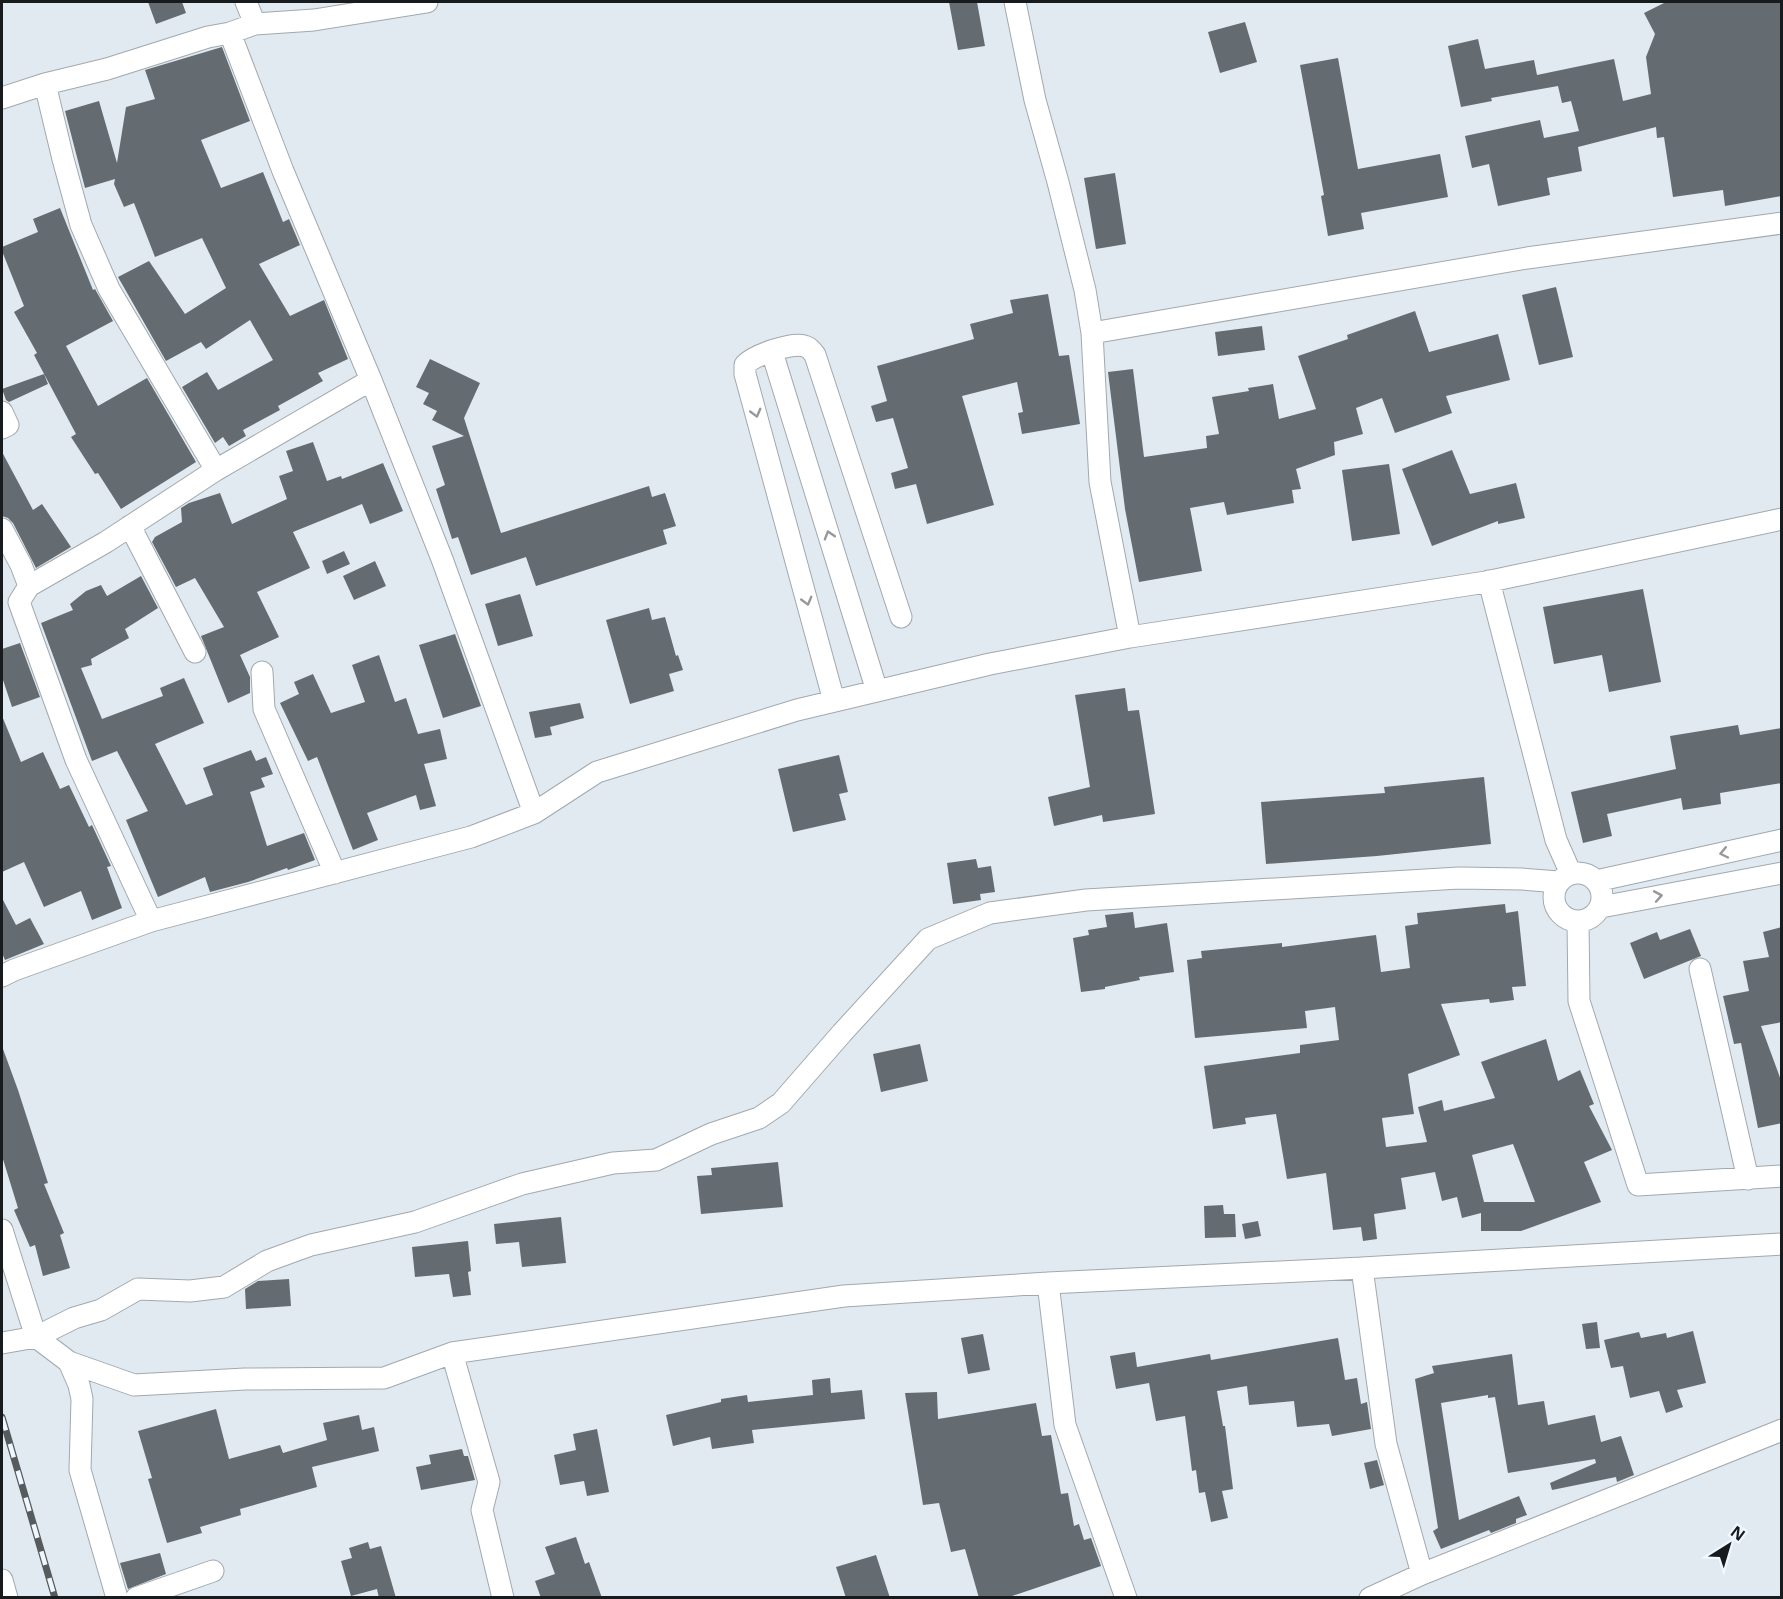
<svg xmlns="http://www.w3.org/2000/svg" width="1783" height="1599" font-family="'Noto Sans',sans-serif">
<style>
.building{fill:#646b71;fill-rule:evenodd}
.lines{fill:none;stroke-linecap:round;stroke-linejoin:round}
.minor-casing{stroke:#a1a9af;stroke-width:23}
.minor{stroke:#fff;stroke-width:21}
.rail-casing{stroke:#565b5e;stroke-width:7}
.rail{stroke:#eff8ff;stroke-width:4.5;stroke-dasharray:14;stroke-linecap:butt}
.oneway{stroke:#979899}
</style>
<rect width="100%" height="100%" fill="#e2eaf1"/>
<!-- building -->
<path class="building" d="M148,2h34l4,11 -30,11z
M949,2h28l8,44 -27,4z
M1666,2h116v194l-57,10 -2,-16 -50,7 -9,-60 -7,1 -1,-11 -78,20 4,24 -35,7 3,17 -52,11 -9,-42 -17,4 -7,-32 75,-16 4,18 35,-7 -8,-30 -9,2 -4,-17 -67,12 1,3 -31,6 -13,-61 30,-7 7,30 49,-9 3,15 77,-16 9,42 28,-7 -5,-37 9,-23 -11,-21z
M1245,22l12,40 -37,11 -12,-41z
M222,47l28,74 -49,19 20,48 42,-16 20,50 6,-3 11,26 -41,19 31,52 34,-16 24,59 -30,14 5,8 -45,25 2,4 -37,20 3,6 -17,10 -6,-9 -8,6 -33,-56 25,-15 11,18 55,-30 -23,-40 -44,29 -5,-7 -35,19 -48,-84 31,-16 36,53 41,-26 -24,-50 -47,19 -21,-54 -10,4 -10,-23 1,-5 -30,9 -20,-77 34,-10 18,62 9,-56 29,-8 -10,-29z
M1338,58l20,111 82,-15 8,43 -87,16 3,16 -36,7 -7,-40 3,-1 -24,-130z
M1115,173l11,71 -30,5 -12,-71z
M60,208l33,82 2,-1 18,32 -47,25 32,60 49,-28 49,84 -75,47 -23,-36 -3,1 -24,-37 5,-3 -42,-79 3,-2 -23,-41 10,-6 -22,-55v-4l36,-15 -5,-13z
M1556,287l17,70 -34,8 -17,-70z
M1048,294l11,62 10,-1 11,69 -58,10 -4,-21 5,-1 -6,-30 -55,14 32,109 -67,19 -11,-40 -21,5 -4,-16 17,-5 -15,-50 -17,4 -5,-16 16,-5 -10,-35 97,-27 -4,-15 43,-11 -3,-13z
M1415,311l14,41 69,-18 12,46 -64,16 6,17 -57,20 -13,-35 -26,10 7,26 -29,8 1,13 -39,14 5,20 -9,1 2,13 -67,12 -3,-13 -34,6 12,63 -63,11 -14,-73 -17,-137 25,-3 11,88 63,-9 -1,-12 13,-2 -7,-37 37,-6 -1,-3 25,-4 6,35 37,-10 -18,-53 50,-17 -1,-4z
M1262,326l3,24 -47,6 -3,-24z
M430,359l50,24 -16,35 37,115 148,-47 3,11 13,-4 11,33 -13,4 4,14 -131,42 -10,-29 -55,18 -13,-38 -6,2 -16,-50 9,-4 -13,-39 32,-10 -32,-16 5,-9 -14,-7 6,-11 -13,-6z
M44,374l4,10 -39,18 -3,-2 -4,-11z
M313,442l14,39 14,-5 1,3 41,-16 20,48 -33,13 -8,-20 -69,28 17,36 -53,24 22,45 -39,18 10,22v16l-22,10 -27,-67 23,-9 -29,-49 -19,9 -24,-45 3,-5 27,-15 -1,-14 8,-5 31,-10 12,31 55,-25 -8,-23 14,-5 -7,-20z
M1452,450l18,44 46,-11 9,35 -27,6v-3l-66,25 -30,-77z
M2,452l31,58 9,-6 29,43 -35,21 -23,-45 -5,-5 -6,-2z
M1389,464l11,70 -48,7 -10,-71z
M344,551l6,13 -23,10 -5,-13z
M375,561l11,25 -32,14 -11,-24z
M141,576l17,32 -33,21 4,9 -38,21 1,6 -11,3 21,51 61,-23 -3,-8 24,-10 20,45 -49,21 31,61 27,-10 -10,-27 48,-18 5,11 10,-4 7,17 -12,4 4,9 -15,5 17,54 37,-13 11,27 -27,10 -1,-2 -39,14 -38,10 -5,-15 -47,20 -32,-77 22,-9 -31,-60 -25,10 -51,-138 32,-13 -3,-6 16,-13 15,-6 6,11z
M1643,589l18,93 -52,10 -7,-37 -48,9 -11,-57z
M520,594l13,42 -35,10 -13,-42z
M649,608l3,12 13,-3 11,39 2,-1 5,15 -14,4 5,17 -44,13 -24,-84z
M455,634l26,72 -38,12 -24,-73z
M20,643l20,54 -28,10 -10,-30v-28z
M379,655l16,47 11,-4 12,36 22,-5 7,30 -23,5 12,42 -16,4 -4,-15 -49,18 11,27 -25,10 -36,-93 -9,4 -28,-58 19,-9 -5,-12 19,-8 18,39 34,-11 -13,-37z
M1125,688l3,23 11,-1 16,104 -52,8 -1,-7 -48,11 -6,-29 42,-10 -15,-92z
M580,703l4,15 -34,9 2,8 -17,3 -6,-26z
M2,716l19,46 22,-10 17,37 9,-4 20,42 3,-2 19,41 -4,1 15,41 -30,12 -11,-29 -37,16 -20,-45 -22,10z
M1738,725l2,10 42,-7v55l-62,10 1,11 -38,6 -2,-12 -74,16 5,22 -29,7 -12,-51 105,-23 -6,-33z
M839,755l9,37 -9,2 7,26 -53,12 -15,-63z
M1484,777l7,67 -114,12 -111,8 -5,-62 124,-9 -1,-6z
M976,859l2,9 13,-2 4,26 -15,2 1,6 -28,4 -6,-41z
M2,898l14,27 14,-7 14,26 -39,16 -3,-7z
M1505,904l1,9 12,-2 8,75 -14,1 2,13 -24,3 -1,-4 -48,5 19,51 -52,19 6,40 -32,4 4,29 41,-5 -9,-35 24,-7 2,11 51,-13 -14,-36 65,-23 12,42 22,-11 14,34 -5,2 23,44 -28,12 17,40 -80,29h-40v-18l-19,5 -5,-21 -15,4 -7,-29 -34,6 5,31 -32,5 3,25 -14,2 -2,-14 -28,3 -7,-57 -39,6 -11,-65 -31,4 1,6 -33,5 -9,-63 96,-13v-8l39,-5 -4,-33 -30,4 2,17 -112,10 -8,-78 15,-2 -1,-7 81,-8v4l94,-12 5,37 29,-4 -5,-42 13,-2 -1,-11zM1513,1144l22,58h-51l-12,-47z
M1133,912l2,16 32,-5 7,49 -35,5 1,3 -35,7v2l-24,3 -8,-54 16,-3 -1,-5 19,-3 -2,-12z
M1782,927v95l-21,4 21,57v40l-24,5 -17,-85 -7,1 -11,-48 26,-5 -6,-30 26,-4 -6,-25z
M1690,929l11,27 -57,23 -14,-36 27,-11 3,8z
M920,1044l8,37 -47,11 -8,-38z
M2,1049h1l15,41 30,93 -4,1 20,49 -4,2 10,33 -27,8 -8,-31 -5,2 -16,-37 4,-2 -16,-52z
M778,1162l5,45 -82,7 -4,-38 15,-1 -1,-7z
M1223,1205l1,9h11l1,23 -31,1 -1,-32z
M561,1217l5,46 -44,4 -3,-25 -23,2 -2,-20z
M1258,1221l3,15 -16,3 -3,-15z
M468,1241l3,30 -3,1 3,23 -18,2 -4,-23 -34,3 -3,-30z
M289,1279l2,27 -45,3 -1,-20 13,-8z
M1597,1322l3,26 -14,1 -4,-25z
M1693,1331l13,52 -29,7 6,17 -17,6 -7,-22 -29,7 -7,-32 -12,2 -7,-28 35,-8 2,6 25,-5 1,5z
M983,1334l7,36 -22,4 -7,-36z
M1338,1338l7,42 12,-2 4,26 6,-2 4,27 -39,7 -3,-12 -32,3 -3,-26 -45,4 -2,-19 -30,5 6,35h2l8,63 -11,2 6,27 -17,4 -6,-30 -6,1 -3,-23 -4,1 -7,-55 -29,5 -7,-38 -33,6 -6,-33 25,-4 2,15 73,-13 1,6z
M1512,1354l6,51 26,-4 4,24 47,-10 6,27 20,-6 13,39 -17,7 -1,-5 -64,13 -2,-7 46,-20 -1,-4 -87,14 -13,-76 -7,1v-3l-47,8 18,117 60,-24 8,19 -11,4v4l-25,10 -2,-3 -48,19 -8,-18 5,-3 -23,-149 19,-6 -2,-7z
M830,1378l1,15 31,-3 3,29 -113,11 2,13 -42,6 -2,-12 -37,9 -7,-31 55,-13v-3l26,-4 1,7 65,-7 -1,-15z
M937,1392l1,27 98,-16 6,33 9,-1 10,59 7,-1 6,33 5,-2 5,16 7,-2 10,28 -95,32h-27l-14,-49 -14,3 -12,-49 -16,2 -18,-112z
M216,1409l13,50 51,-14 3,8 44,-13 -4,-17 36,-8 3,15 12,-3 5,24 -67,16 5,20 -77,22 1,6 -41,12 2,6 -35,10 -19,-64 4,-1 -14,-47z
M597,1429l12,63 -22,4 -3,-15 -24,4 -6,-30 22,-5 -3,-16z
M462,1449l2,7h4l7,24 -54,10 -5,-23 15,-3 -2,-9z
M1377,1460l7,25 -14,4 -6,-26z
M576,1537l9,27 4,-2 13,36h-61l-6,-17 20,-7 -10,-27z
M368,1542l2,7 11,-3 15,52h-17l-2,-9 -26,7 -10,-35 11,-3 -3,-10z
M160,1553l6,21 -38,15 -8,-26z
M876,1555l14,43h-44l-10,-31z"/>
<g class="lines">
<defs>
<path id="minor" d="M246,2l9,22
M1015,2l20,98 23,82 27,108 7,43 8,149 30,155
M230,33l53,138 88,209 71,179 92,254
M45,84l18,75 18,66 28,64 107,181
M2,98l43,-14 62,-15 101,-32 22,-4 25,-9 59,-4 113,-18
M1092,333l435,-75 255,-35
M772,352l105,339
M2,412l6,13 -6,3
M130,526l65,126
M2,529l19,36 8,21 -10,16 57,158 75,161
M1489,581l67,259 15,34
M29,586l77,-44 110,-72 155,-90
M262,672l2,37 71,164
M834,701l-89,-327v-9c9,-10 47,-23 59,-19 5,1 8,5 11,9l86,262
M1554 897a24 24 0 1 1 48 0a24 24 0 1 1-48 0Z
M1596,881l186,-41
M1601,907l181,-34
M1578,921l1,80 59,184 144,-9
M1700,969l48,210
M2,976l12,-6 137,-49 320,-84 63,-24 63,-41 200,-62 193,-46 140,-27 356,-55 296,-63
M2,1230l34,107 38,-19 27,-8 37,-21 52,2 34,-4 43,-26 44,-16 104,-23 107,-38 91,-21 43,-3 55,-26 48,-16 22,-15 61,-70 86,-94 62,-26 96,-13 373,-22 63,1 36,3
M1362,1268l24,176 36,130
M1048,1283l17,142 61,173
M2,1343l34,-6 33,25 65,23 111,-6 139,-1 68,-25 392,-57 204,-13 314,-15 420,-24
M452,1353l37,129 -7,28 21,88
M69,1362l10,23 3,14 -2,71 37,128
M2,1580l5,18
M136,1598l77,-27
M1370,1598l52,-24 360,-144"/>
</defs>
<!-- minor casing -->
<use href="#minor" class="minor-casing"/>
<!-- minor -->
<use href="#minor" class="minor"/>
<defs>
<path id="rail" d="M2,1417l53,181"/>
</defs>
<!-- rail casing -->
<use href="#rail" class="rail-casing"/>
<!-- rail -->
<use href="#rail" class="rail"/>
</g>
<!-- one-way arrows -->
<defs><path id="oneway-chevron" d="M-2-3.5L2.5 0L-2 3.5" fill="none" stroke-width="1.6" stroke-linecap="round" stroke-linejoin="round" transform="scale(1.5)"/></defs>
<g class="oneway">
<use href="#oneway-chevron" transform="translate(756 413) rotate(75)"/>
<use href="#oneway-chevron" transform="translate(829 535) rotate(-107)"/>
<use href="#oneway-chevron" transform="translate(807 601) rotate(75)"/>
<use href="#oneway-chevron" transform="translate(1724 853) rotate(168)"/>
<use href="#oneway-chevron" transform="translate(1658 896) rotate(-10)"/>
</g>
<!-- border -->
<rect width="1783" height="1599" fill="none" stroke="#181b1d" stroke-width="6"/>
<!-- north arrow -->
<g transform="translate(1729 1545) rotate(37)" stroke="#eff8ff" stroke-width="4.5" paint-order="stroke">
<path d="M0-4.5L10 22L0 15L-10 22Z" fill="#181b1d"/>
<text y="-9" font-size="16" font-weight="bold" text-anchor="middle" fill="#181b1d">N</text>
</g>
</svg>
